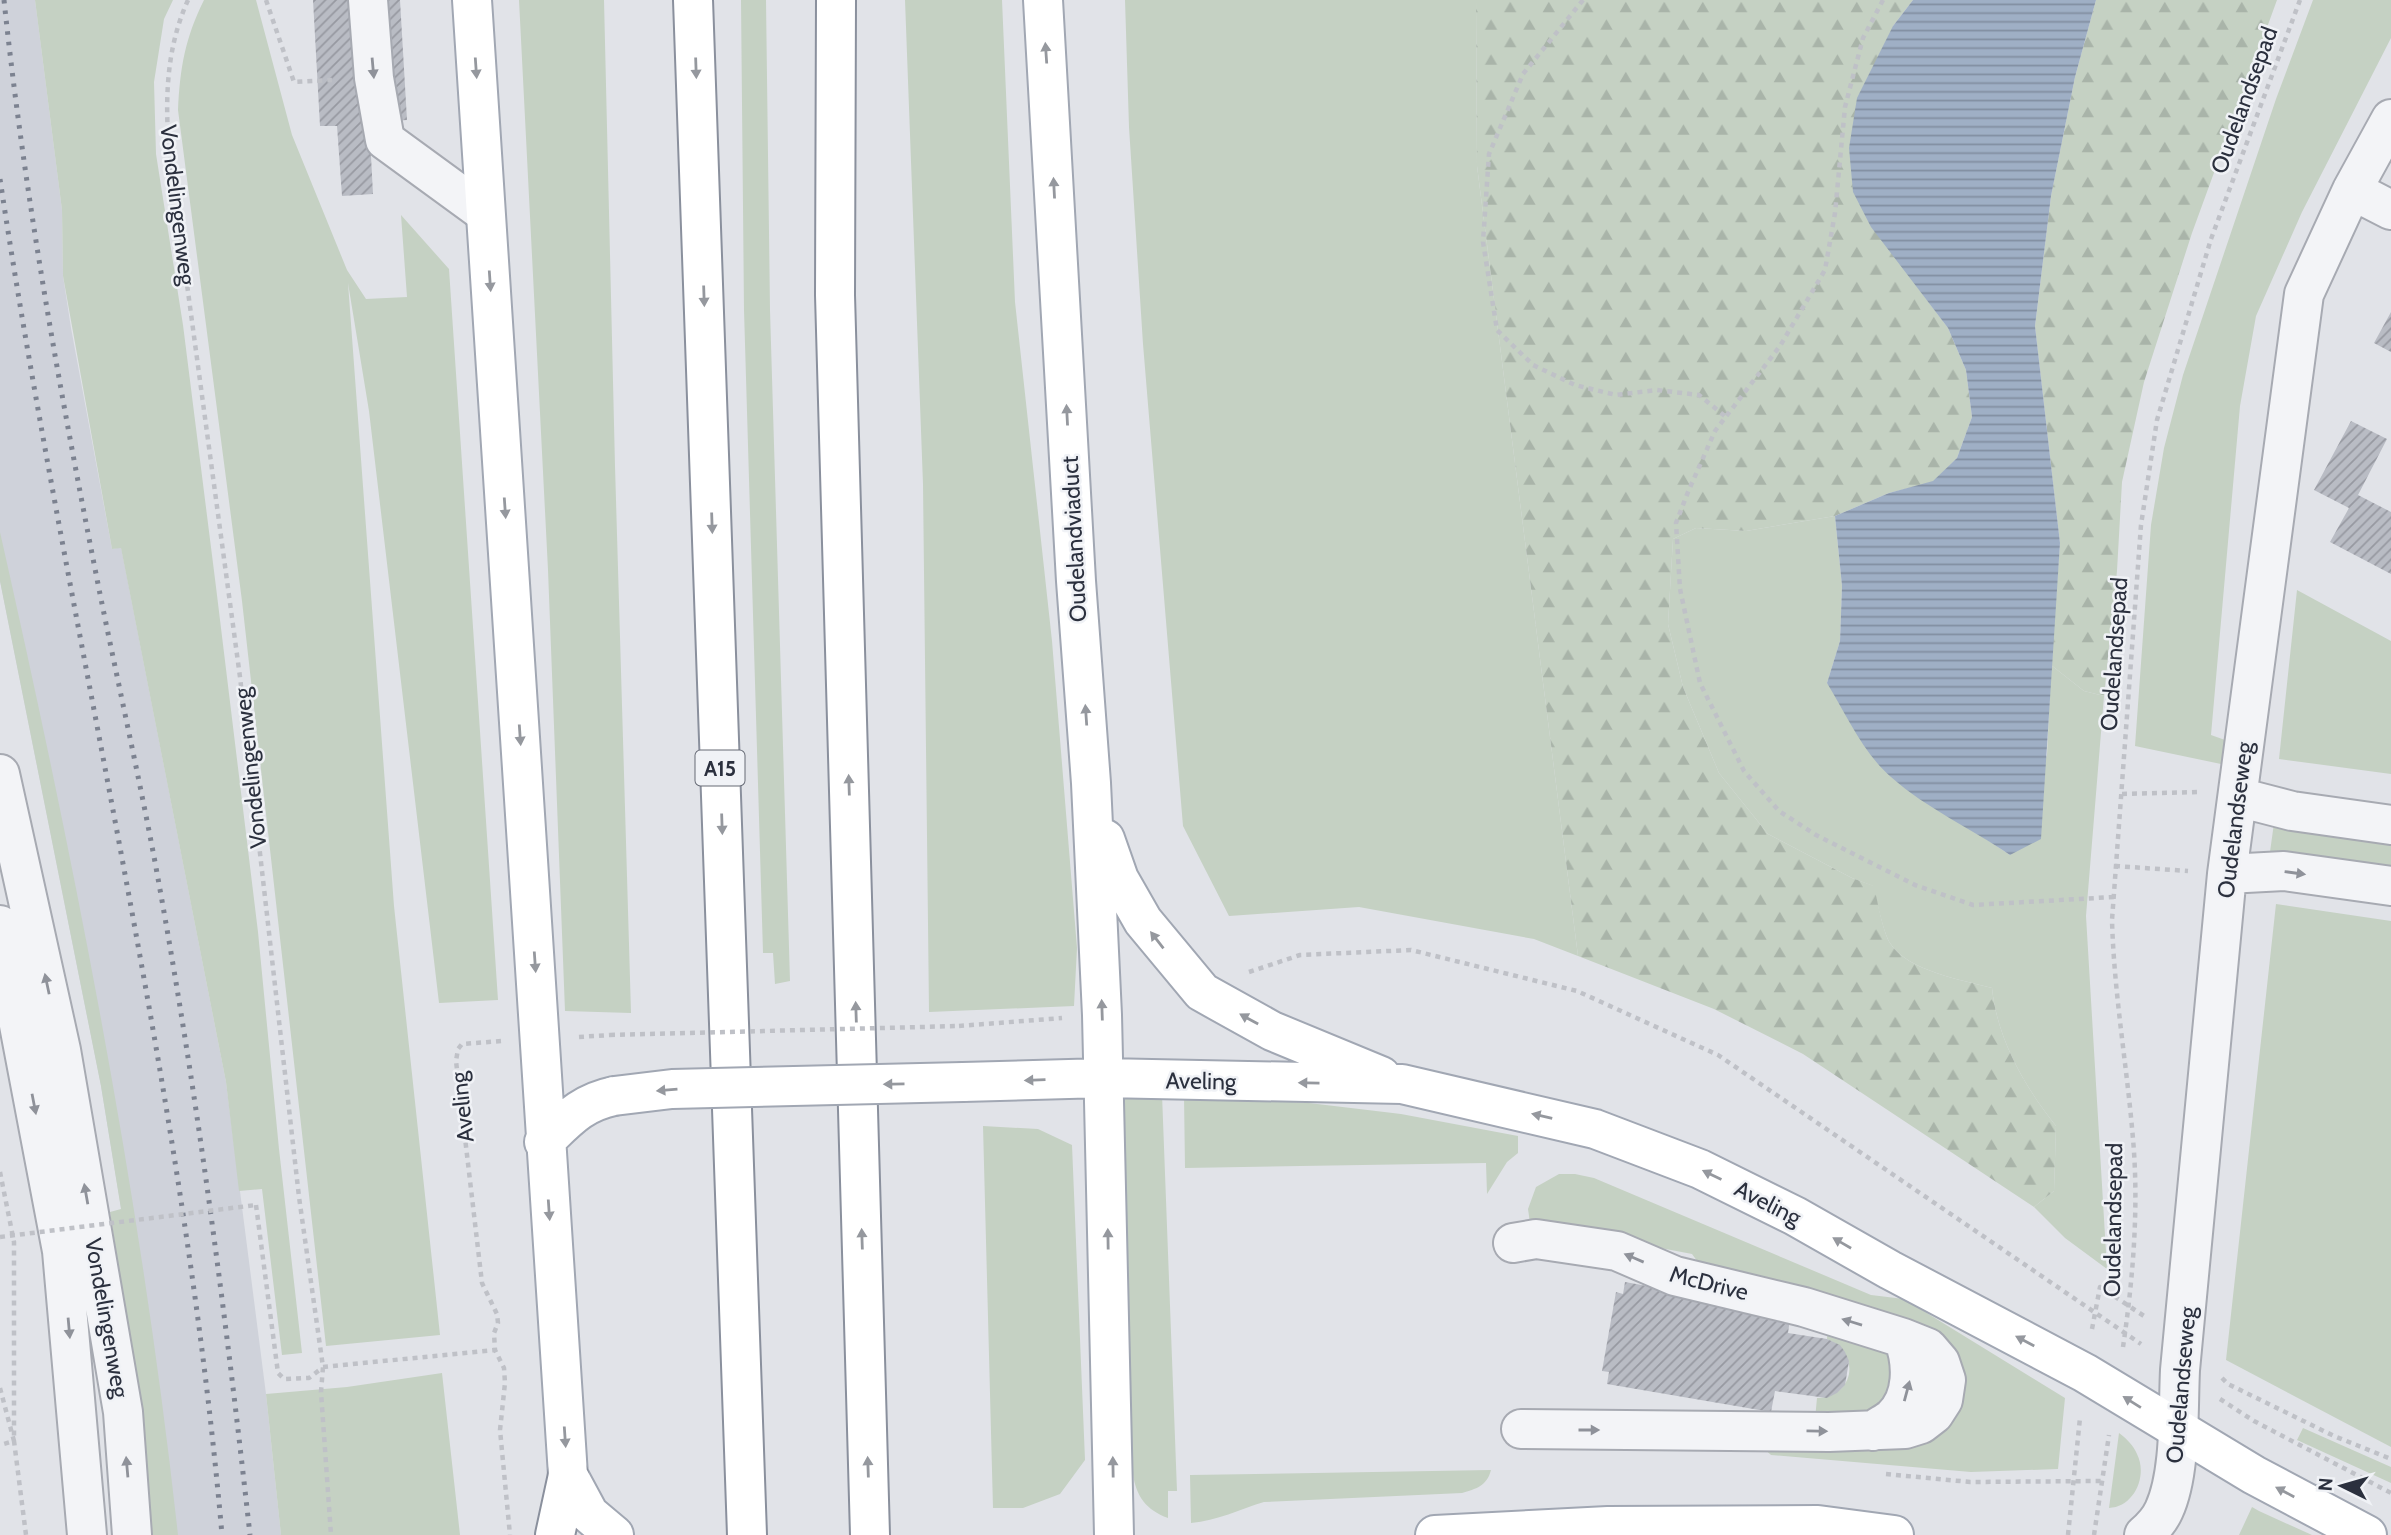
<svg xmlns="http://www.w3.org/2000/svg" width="2391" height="1535" font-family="Cabin,sans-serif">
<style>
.built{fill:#cfd2da}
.green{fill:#c5d1c3}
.forest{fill:url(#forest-firs)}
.water{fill:url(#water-rules)}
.building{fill:url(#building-hatch)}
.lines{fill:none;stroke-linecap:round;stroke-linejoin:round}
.minor-casing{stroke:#a7aab2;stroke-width:42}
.major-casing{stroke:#a1a7b3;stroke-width:42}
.highway-casing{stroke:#8a909d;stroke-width:42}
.path{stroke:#bfc1c7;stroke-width:4.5;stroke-dasharray:5 5;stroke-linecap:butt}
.minor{stroke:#f3f4f7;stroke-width:38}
.major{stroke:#fff;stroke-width:38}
.highway{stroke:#fff;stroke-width:38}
.rail{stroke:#7c8290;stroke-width:5;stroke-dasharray:3.5 7;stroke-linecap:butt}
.major-bridge-casing{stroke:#a1a7b3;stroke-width:42;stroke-linecap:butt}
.path-bridge{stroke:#bfc1c7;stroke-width:4.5;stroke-dasharray:5 5;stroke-linecap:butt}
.major-bridge{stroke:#fff;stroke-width:38}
.oneway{fill:#95989e}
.oneway2{fill:#8f929a}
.labels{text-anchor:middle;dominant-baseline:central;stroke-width:5;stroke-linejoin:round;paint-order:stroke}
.shield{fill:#f0f2f6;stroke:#666a75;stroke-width:2}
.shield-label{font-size:21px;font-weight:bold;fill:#2b303e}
.street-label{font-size:23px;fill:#2b303e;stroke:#f0f2f6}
</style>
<defs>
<pattern id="forest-firs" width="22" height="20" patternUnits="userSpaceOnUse" patternTransform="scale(1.75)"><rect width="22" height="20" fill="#c5d1c3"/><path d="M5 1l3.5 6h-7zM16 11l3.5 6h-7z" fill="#a9b4a9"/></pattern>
<pattern id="water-rules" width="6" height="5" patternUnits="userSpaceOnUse" patternTransform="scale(1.75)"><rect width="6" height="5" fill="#9fafc5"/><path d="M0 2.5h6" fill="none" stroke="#828fa1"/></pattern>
<pattern id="building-hatch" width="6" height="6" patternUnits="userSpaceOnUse" patternTransform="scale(1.75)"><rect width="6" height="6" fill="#b9bcc4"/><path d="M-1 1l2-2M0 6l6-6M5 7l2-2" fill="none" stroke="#9799a1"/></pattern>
</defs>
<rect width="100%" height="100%" fill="#e1e3e8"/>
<!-- built -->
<path class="built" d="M0,0h35l27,210 1,66 8,52 41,221 9,-2 105,535 40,312 15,141h-117l-25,-218 -38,-231 -101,-505z"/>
<!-- green -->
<path class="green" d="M35,0h138l-9,19 -10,63 2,72 27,171 33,262 42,345 21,217 23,204 -20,2 -20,-166 -23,2 -13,-109 -105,-534 -9,1 -49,-273 -1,-66z
M204,0h52l36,135 55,135 19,29 41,-2 -6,-82 48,54 49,731 -59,3 -70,-592 -21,-128 46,623 46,429 -114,11 -84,-745 -64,-491c2,-42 7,-72 26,-110z
M519,0h85l11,466 16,547 -66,-2 -17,-441z
M741,0h25l4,310 20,671 -15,3 -2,-31h-10l-19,-643z
M905,0h97l13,302 37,339 25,307 -3,58 -145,6 -6,-528z
M1125,0h351l1,166 101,790 -44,-17 -175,-32 -130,9 -46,-90 -40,-482 -14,-217z
M2313,0h78v38l-89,174 -46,104 -16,90 -29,329 14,5 -4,24 -86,-18 16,-221 13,-77 19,-73 93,-276z
M1835,516l7,70 -2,55 -13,42 156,154 27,18 37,-100 4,-90 33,26 20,5 -18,220 21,353 -42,-31 -31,-31 20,-16 2,-65c-31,-39 -59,-87 -64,-138 -29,-8 -85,-17 -102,-45 -7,-11 -13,-43 -17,-57l-21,-8 -84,-44 -49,-61 -36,-86 -15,-63 5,-85 23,-11 50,3z
M0,532c75,332 141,665 178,1003h-29c-8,-109 -22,-215 -39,-323l11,-3 -20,-123 -101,-505z
M2297,590l94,51v133l-112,-15z
M2274,823l117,18v30l-121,-19z
M2276,904l115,17v526l-165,-87z
M1121,1093l41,1 15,397h-9v27c-22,-8 -32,-22 -35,-44z
M1184,1096l125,7 92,11 117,22v17l-11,9 -20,32 -1,-31 -301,5z
M983,1126l55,3 34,16 13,315 -25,34 -37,14h-30z
M1559,1174h16l19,4 277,117 33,4 161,99 -7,71 -87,3 -200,-17 -9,-8 138,-5 55,-62 -252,-111 -11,-15 -162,-31 -2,-14 8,-22z
M1828,1323l72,32 -19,56 -66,8 2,-21c37,-1 45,-44 10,-59z
M442,1373l18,162h-179l-15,-141 81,-7z
M2303,1428l88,39v16l-94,-43z
M2119,1433c8,6 14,12 18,21 11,22 -3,53 -28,54z
M1491,1470c-4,16 -15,19 -29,23l-198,9c-24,7 -47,19 -73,21l-1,-48z
M2252,1507l7,4 53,24h-73z"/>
<!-- forest -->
<path class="forest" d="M1476,0h437l-20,26 22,258 33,44 18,42 6,47 -15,41 -24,24 -44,11 -54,23 -89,15 -50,-3 -23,11 -5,85 15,63 36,86 49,61 84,44 22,8c3,13 9,46 16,57 17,28 73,37 102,45 5,51 33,99 64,138l-2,65 -20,16 -231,-153 -89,-45 -136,-53 -101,-790z
M2096,0h181l-85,233 -48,149 -22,100 -5,89 -13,125 -20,-5 -33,-26 9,-122 -25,-217 16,-130 24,-119z"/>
<!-- water -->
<path class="water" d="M1913,0h183l-21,77 -24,119 -16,130 25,217 -19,296 -31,16c-39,-27 -83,-46 -119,-78 -28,-24 -45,-63 -64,-94l13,-42 2,-55 -7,-70 54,-23 44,-12 24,-23 15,-41 -6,-47 -18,-42 -77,-101 -18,-35 -4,-44 8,-50 36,-72z"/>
<!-- building -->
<path class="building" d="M313,0h87l7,120 -36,2 -2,-4 4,76 -31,2 -5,-70h-17z
M2391,312v40l-17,-9z
M2351,421l36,18 -29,56 33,17v62l-61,-32 19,-34 -35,-18z
M1625,1282l166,30 -3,21 39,6 13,6 5,7 4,9 -4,24 -8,8 -10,5 -52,-7 -4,21 -164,-28 2,-12 -7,-1 14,-79 7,2z"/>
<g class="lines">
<defs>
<path id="minor" d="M368,0l6,78 11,62 100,73
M2352,190l39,20
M0,774l61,276 62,362 9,123
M2238,797l54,14 99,14
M2227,874l57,-3 107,15
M0,925l62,326 25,284
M1513,1243l23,-4 81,12 58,25 129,31 99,31 25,10 12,14 6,18 -3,20 -9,14 -13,10 -16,5 -76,3 -308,-3
M1873,1431c6,-5 13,-8 19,-13 22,-20 21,-55 11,-80
M2144,1535c7,-6 16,-16 20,-25 17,-37 14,-99 16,-140l47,-496 77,-580 48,-104 39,-71"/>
<path id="major" d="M472,0l96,1475 21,39 25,21
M1043,0l33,581 15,202 11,232 12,520
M1105,839l14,40 24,42 59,71 70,39 109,45
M963,1082l141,-4 298,6 193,45 105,40 95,47 95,54 195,103 169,102 113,60
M544,1142c24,-23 37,-39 70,-46
M1435,1535l173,-9 210,-1 76,10"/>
<path id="highway" d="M693,0l54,1535
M836,0l-1,295 35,1240
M555,1535l13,-60"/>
</defs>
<!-- minor casing -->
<use href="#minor" class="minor-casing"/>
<!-- major casing -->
<use href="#major" class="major-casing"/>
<!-- highway casing -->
<use href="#highway" class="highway-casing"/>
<!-- path -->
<path class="path" d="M188,0c-22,49 -23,99 -19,151l71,526 59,520 24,170 -2,25 10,143
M266,0l28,82 38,-2
M1583,0l-60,74 -34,80 -6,88 14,88 36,35 42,20 41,10 41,-5 42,5 27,22
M1883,0l-20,38 -18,69 -10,106 -10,57 -45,76 -65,85 -27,61 -12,31 4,66 20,94 44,88 35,40 37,24 99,50 58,20 141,-8
M2122,794l76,-2
M2115,866l73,5
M1249,972l51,-17 111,-5 166,41 141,64 423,289
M959,1026l103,-8
M579,1037l31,-2
M501,1041l-39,3 -4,5 -2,12 26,222 15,31 1,9 -4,10 1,17 9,18 1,15 -5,47 10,105
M0,1172l14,70v199l12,94
M256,1205l22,168 6,6 25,-1 13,-10
M2092,1329l8,-42 44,29
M2123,1347c10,-68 16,-139 10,-208 -6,-73 -19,-145 -21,-219l29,-395 16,-105 54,-181 89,-239
M323,1367l172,-17
M2222,1378l6,6 106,52 57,23
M0,1388l14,53 -14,4
M2220,1399l34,22 137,72
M1886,1474l84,8 132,-1
M2068,1535l12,-117
M2094,1535l15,-100"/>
<!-- minor -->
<use href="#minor" class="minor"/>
<!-- major -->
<use href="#major" class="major"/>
<!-- highway -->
<use href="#highway" class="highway"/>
<!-- rail -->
<path class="rail" d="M4,0c21,199 57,398 96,594 18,89 38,178 55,268 41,223 70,447 95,673
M0,179c68,453 182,899 222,1356"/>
<defs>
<path id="major-bridge" d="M614,1096l58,-7 291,-7"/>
</defs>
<!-- major-bridge casing -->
<use href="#major-bridge" class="major-bridge-casing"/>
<!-- path-bridge -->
<path class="path-bridge" d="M610,1035l349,-9
M0,1237l256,-32"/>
<!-- major-bridge -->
<use href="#major-bridge" class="major-bridge"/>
</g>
<!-- one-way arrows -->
<defs><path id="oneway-solid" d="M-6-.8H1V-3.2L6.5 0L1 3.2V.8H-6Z" transform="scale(1.75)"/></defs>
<g class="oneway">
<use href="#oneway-solid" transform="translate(1046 53) rotate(-94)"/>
<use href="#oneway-solid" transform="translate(476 68) rotate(86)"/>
<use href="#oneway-solid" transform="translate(696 68) rotate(88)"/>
<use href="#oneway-solid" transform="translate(1054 188) rotate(-93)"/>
<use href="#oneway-solid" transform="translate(490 281) rotate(86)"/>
<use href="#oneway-solid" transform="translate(704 296) rotate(88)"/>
<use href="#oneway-solid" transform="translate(1067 415) rotate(-93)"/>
<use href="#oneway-solid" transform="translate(505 508) rotate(86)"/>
<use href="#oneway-solid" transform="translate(712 523) rotate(88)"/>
<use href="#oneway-solid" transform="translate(1086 715) rotate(-94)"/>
<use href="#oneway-solid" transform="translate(520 735) rotate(86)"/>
<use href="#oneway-solid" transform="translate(849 785) rotate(-92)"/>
<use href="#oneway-solid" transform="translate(722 824) rotate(88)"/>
<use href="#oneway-solid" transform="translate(1157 940) rotate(-128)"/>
<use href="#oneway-solid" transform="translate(535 962) rotate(86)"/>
<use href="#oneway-solid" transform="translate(1102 1010) rotate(-92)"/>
<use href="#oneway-solid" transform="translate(856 1012) rotate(-92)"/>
<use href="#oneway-solid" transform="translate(1249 1019) rotate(-151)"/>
<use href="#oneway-solid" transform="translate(1035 1080) rotate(178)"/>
<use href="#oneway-solid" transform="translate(1309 1083) rotate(-179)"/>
<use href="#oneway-solid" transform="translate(894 1084) rotate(179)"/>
<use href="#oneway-solid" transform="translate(667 1090) rotate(175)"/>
<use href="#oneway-solid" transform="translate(1542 1116) rotate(-167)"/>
<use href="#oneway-solid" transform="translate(1712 1175) rotate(-154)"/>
<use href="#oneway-solid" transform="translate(549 1210) rotate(86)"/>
<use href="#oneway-solid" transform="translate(862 1239) rotate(-92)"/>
<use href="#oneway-solid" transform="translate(1108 1239) rotate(-91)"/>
<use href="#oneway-solid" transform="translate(1842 1243) rotate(-150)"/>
<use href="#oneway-solid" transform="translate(2025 1341) rotate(-152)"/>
<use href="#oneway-solid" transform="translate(2132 1402) rotate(-148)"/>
<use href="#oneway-solid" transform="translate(565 1437) rotate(86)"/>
<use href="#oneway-solid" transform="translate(868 1467) rotate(-92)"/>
<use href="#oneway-solid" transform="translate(1113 1467) rotate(-91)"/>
<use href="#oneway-solid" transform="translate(2285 1492) rotate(-152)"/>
</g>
<g class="oneway2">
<use href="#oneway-solid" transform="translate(373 68) rotate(85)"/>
<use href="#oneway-solid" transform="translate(2295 873) rotate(8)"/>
<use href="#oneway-solid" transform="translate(47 984) rotate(-102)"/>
<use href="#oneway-solid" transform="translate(34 1104) rotate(79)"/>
<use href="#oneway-solid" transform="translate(86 1194) rotate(-100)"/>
<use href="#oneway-solid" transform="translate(1634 1258) rotate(-157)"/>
<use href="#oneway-solid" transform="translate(1852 1322) rotate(-163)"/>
<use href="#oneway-solid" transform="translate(69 1328) rotate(85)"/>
<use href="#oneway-solid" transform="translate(1907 1391) rotate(-75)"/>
<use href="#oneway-solid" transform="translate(1589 1430)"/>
<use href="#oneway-solid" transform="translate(1817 1431) rotate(1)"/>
<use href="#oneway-solid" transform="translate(127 1467) rotate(-95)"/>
</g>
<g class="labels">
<!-- shield labels -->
<rect class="shield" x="695.5" y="750.5" width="49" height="35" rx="5"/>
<g class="shield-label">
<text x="720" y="768">A15</text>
</g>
<!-- street labels -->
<g class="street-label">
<text transform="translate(2244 100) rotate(-70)">Oudelandsepad</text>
<text transform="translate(178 205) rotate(83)">Vondelingenweg</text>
<text transform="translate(1074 539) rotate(-93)">Oudelandviaduct</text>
<text transform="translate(2114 654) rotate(-86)">Oudelandsepad</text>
<text transform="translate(250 768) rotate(-96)">Vondelingenweg</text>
<text transform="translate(2235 820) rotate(-83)">Oudelandseweg</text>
<text transform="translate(1201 1081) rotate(1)">Aveling</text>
<text transform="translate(462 1107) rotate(-96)">Aveling</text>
<text transform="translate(1768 1203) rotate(27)">Aveling</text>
<text transform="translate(2113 1220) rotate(-89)">Oudelandsepad</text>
<text transform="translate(1709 1283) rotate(14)">McDrive</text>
<text transform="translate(107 1318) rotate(80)">Vondelingenweg</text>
<text transform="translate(2181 1385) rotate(-85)">Oudelandseweg</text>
</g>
</g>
<!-- north arrow -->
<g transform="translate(2342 1486) rotate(275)" stroke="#f0f2f6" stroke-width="5" paint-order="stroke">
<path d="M0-5L12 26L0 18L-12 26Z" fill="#2b303e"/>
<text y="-10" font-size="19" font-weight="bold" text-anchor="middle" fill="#2b303e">N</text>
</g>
</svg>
